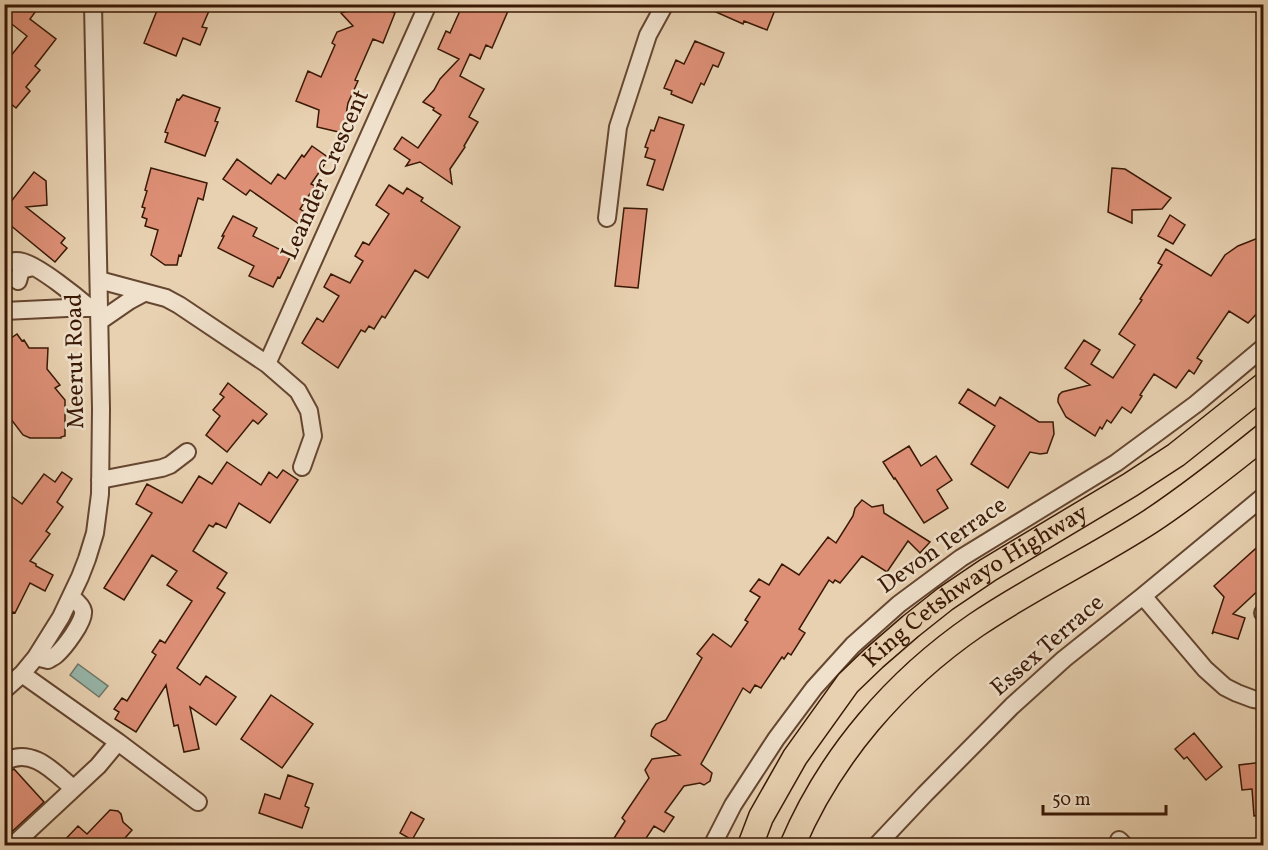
<svg xmlns="http://www.w3.org/2000/svg" width="1268" height="850" font-family="Vollkorn,serif">
<style>
.water{fill:#97b7ab;stroke:#717769;stroke-width:1.5}
.building{fill:#de9077;stroke:#391805;stroke-width:1.5}
.lines{fill:none;stroke-linecap:round;stroke-linejoin:round}
.minor-casing{stroke:#654630;stroke-width:20}
.highway-casing{stroke:#391805;stroke-width:27}
.minor{stroke:#f0e1cc;stroke-width:16}
.highway{stroke:#e8d1b1;stroke-width:24}
.labels{text-anchor:middle;dominant-baseline:central;stroke-width:5;stroke-linejoin:round;paint-order:stroke}
.street-label{font-size:24px;fill:#391805;stroke:#f0e1cc}
</style>
<rect width="100%" height="100%" fill="#e8d1b1"/>
<filter id="stains"><feTurbulence type="fractalNoise" baseFrequency=".00333" numOctaves="4"/><feColorMatrix values="0 0 0 0 .2 0 0 0 0 .09 0 0 0 0 .02 0 0 0 .5 -.17"/></filter>
<radialGradient id="worn" r=".72"><stop offset=".6" stop-color="#630" stop-opacity="0"/><stop offset="1" stop-color="#630" stop-opacity=".3"/></radialGradient>
<!-- water -->
<path class="water" d="M78,664l30,22 -9,11 -29,-22z"/>
<!-- building -->
<path class="building" d="M4,4h37l-11,15 26,20 -21,27 5,4 -14,17 4,4 -14,17 -12,-10v-34l23,-28 -23,-18z
M169,4h43l-10,23 5,1 -7,17 -17,-7 -7,18 -32,-13 14,-35 8,3z
M356,4h17l4,2 5,-2 1,4 12,5 -12,30 -10,-4 -18,41 3,1 -10,22 -5,30 -26,-6 2,-17 -23,-9 12,-30 13,6 14,-32 -3,-2 5,-11 16,-6 -12,-13 13,-4z
M463,4h48l-19,44 -6,-3 -6,14 -10,-5 -10,22 24,13 -15,28 9,5 -14,24 1,1 -15,22 2,15 -32,-22 -14,4 4,-6 -16,-11 8,-12 16,11 23,-33 -8,-5 1,-2 -11,-6 11,-12 6,-11 19,-20 -21,-10 8,-18 4,2z
M698,4h64l13,6 -8,20 -23,-9 -1,3z
M695,41l29,12 -6,14 -5,-2 -9,20 -3,-2 -9,20 -21,-9 1,-3 -8,-3 12,-28 8,4z
M183,95l37,13 -5,13 3,1 -13,34 -40,-14 3,-9 -3,-1 12,-33 2,1z
M659,117l25,8 -21,65 -16,-5 8,-25 -10,-3 3,-9 -3,-1 6,-17 3,1z
M312,146l17,12 -18,26 4,2 -15,23 6,4 -7,11 -49,-34 -4,5 -23,-16 14,-20 34,25 7,-10 7,5 17,-24 2,2z
M151,168l56,15 -4,17 -5,-2 -17,58 -2,-1 -2,10h-12l-14,-10 7,-25 -13,-4 2,-7 -5,-2 3,-9 -3,-1 5,-16 -2,-1z
M1112,168l13,1 46,29 -9,11 -30,1v13l-24,-11z
M34,172l12,9 1,24 -21,2 39,31 -4,5 6,5 -12,14 -51,-42v-22l6,5z
M389,185l14,9 4,-6 16,10 -2,3 39,26 -32,51 -13,-8 -30,48 -3,-2 -8,13 -5,-3 -4,6 -4,-2 -23,38 -36,-25 15,-25 6,4 16,-26 -15,-9 7,-13 19,9 13,-22 -8,-5 8,-14 6,3 20,-31 -13,-9z
M624,208l23,1 -9,79 -23,-2z
M1170,215l15,10 -12,19 -15,-8z
M233,216l24,12 -4,8 38,19 -11,23 -2,-1 -5,10 -24,-11 5,-10 -36,-18 6,-12h-2z
M1263,236v71l-15,16 -19,-12 -32,47 5,3 -8,13 -5,-4 -13,18 -22,-14 -14,21 2,1 -11,17 -9,-6 -11,16 -4,-3 -5,9 -2,-2 -5,9 -29,-19 -8,-15v-3l1,-4 3,-3 28,-7 -25,-17 19,-28 16,10 -9,14 22,14 22,-33 -16,-11 23,-34 -2,-1 22,-34 -4,-2 8,-14 45,27 14,-21 13,-9z
M17,334l5,7 2,-1 5,8h19l-1,21 13,16 -5,3 10,12v36l-4,1v1h-31l-7,-3 -19,-25v-67z
M228,383l39,31 -9,10 -5,-4 -26,32 -21,-17 14,-19 -7,-6 11,-13 -4,-3z
M968,389l27,17 5,-9 39,25h14l1,12 -7,19 -7,1 -10,-2 -22,36 -37,-24 24,-38 -36,-23z
M909,446l12,20 15,-10 16,24 -15,10 11,18 -24,15 -29,-45 -1,1 -11,-17z
M227,462l34,23 8,-13 8,6 6,-8 15,10 -28,43 -31,-20 -13,25 -10,-5 -3,4 -4,-2 -16,26 34,22 -10,15 8,5 -48,75 23,17 6,-9 30,21 -20,28 -26,-18 9,42 -15,3 -6,-27 -4,1 -8,-41 -30,47 -21,-13 4,-7 -5,-3 8,-11 5,3 29,-46 -4,-3 8,-12 5,3 27,-42 -25,-16 10,-14 -25,-16 -28,45 -20,-12 48,-75 -16,-9 11,-20 35,19 17,-27 13,8z
M62,472l10,7 -15,23 6,5 -17,24 4,3 -20,27 6,3v2l17,9 -8,16 -15,-8 -15,30 -2,-1 -9,13v-39l6,-11 -6,-1v-83l18,13 22,-30 11,8z
M862,500l10,7 11,-2 1,8 46,29 -10,11 -12,-12 -21,31 -25,-16 -22,27 -5,-3 -2,3 -4,-3 -30,49 6,4 -14,22 -3,-2 -4,6 -2,-2 -21,31 -6,-3 -5,8 -7,-5 -42,76 11,9 -2,8 -6,4 -4,-2 -16,3 -19,26 9,5 -10,15 -10,-6 -13,20h-32l16,-25 -3,-3 27,-40 -4,-8 7,-11 28,-4 -29,-19 1,-6 4,-6 10,-4 36,-62 -5,-4 16,-20 18,13 17,-25 -3,-2 15,-23 -10,-6 9,-12 10,6 13,-21 17,11 29,-38 8,6 17,-27 2,-8z
M1263,542v44l-30,28 12,4 -7,21 -24,-7 -2,2 12,-37 -10,-11z
M271,695l42,29 -31,44 -41,-29z
M1194,733l28,34 -16,13 -19,-23 -3,2 -9,-10z
M1263,762v53l-9,1 -2,-27 -10,1 -3,-25z
M14,769l30,33 -40,37v-63z
M288,775l25,9 -8,22 4,2 -7,20 -43,-15 6,-19 15,5z
M110,810l8,1 3,3 2,8 9,8 -14,16h-59l19,-20 9,8z
M411,812l13,7 -12,21 -12,-7z"/>
<g class="lines">
<defs>
<path id="minor" d="M607,218l11,-91 30,-92 17,-31
M4,264c6,-3 12,-4 19,-2 17,5 53,34 67,46
M99,280l67,18 13,7 88,59 31,27 11,20 4,25 -11,31
M18,281l3,-11 12,-3
M4,311l63,-3h29
M100,321l29,-20 15,-8
M267,364l161,-360
M100,480l62,-12 8,-3 17,-13
M1143,596l62,73 20,18 12,6 16,6 11,2
M1263,613h1
M36,657l12,3c3,-2 6,-3 8,-5 8,-7 29,-34 27,-44 -1,-6 -8,-11 -12,-14
M22,674l96,68 80,60
M4,690l18,-16 14,-17 25,-40 19,-40 7,-18 8,-26 5,-39 1,-85 -8,-405
M4,762c28,-16 50,10 69,26
M1119,840l6,6
M12,846l86,-80 20,-24
M712,846l21,-41 43,-66 38,-51 39,-43 46,-41 62,-46 155,-95 80,-59 68,-57
M876,846l49,-52 87,-88 52,-47 79,-63 121,-100"/>
<g id="highway">
<path id="s1" d="M750,846l11,-29 34,-60 53,-74 26,-25 37,-32 34,-27 43,-29 142,-85 46,-30 88,-70"/>
<path d="M792,846c38,-90 104,-166 184,-221 56,-38 118,-67 175,-104 39,-26 77,-56 113,-85"/>
</g>
</defs>
<!-- minor casing -->
<use href="#minor" class="minor-casing"/>
<!-- highway casing -->
<use href="#highway" class="highway-casing"/>
<!-- minor -->
<use href="#minor" class="minor"/>
<!-- highway -->
<use href="#highway" class="highway"/>
</g>
<g class="labels">
<!-- street labels -->
<g class="street-label">
<text transform="translate(326 175) rotate(-66)">Leander Crescent</text>
<text transform="translate(76 361) rotate(-91)">Meerut Road</text>
<text transform="translate(943 546) rotate(-35)">Devon Terrace</text>
<text stroke="none"><textPath href="#s1" startOffset="352">King Cetshwayo Highway</textPath></text>
<text transform="translate(1048 646) rotate(-41)">Essex Terrace</text>
</g>
</g>
<!-- margin -->
<rect width="1268" height="850" fill="none" stroke="#e8d1b1" stroke-width="24"/>
<rect x="6" y="6" width="1256" height="838" fill="none" stroke="#391805" stroke-width="3"/>
<rect x="12" y="12" width="1244" height="826" fill="none" stroke="#391805" stroke-width="1.5"/>
<!-- scale -->
<path d="M1043 805v9h123v-9" fill="none" stroke="#391805" stroke-width="3"/>
<text x="1052" y="805" font-size="18" fill="#391805" stroke="#f0e1cc" stroke-width="4.5" paint-order="stroke">50 m</text>
<rect width="100%" height="100%" filter="url(#stains)"/>
<rect width="100%" height="100%" fill="url(#worn)"/>
</svg>
